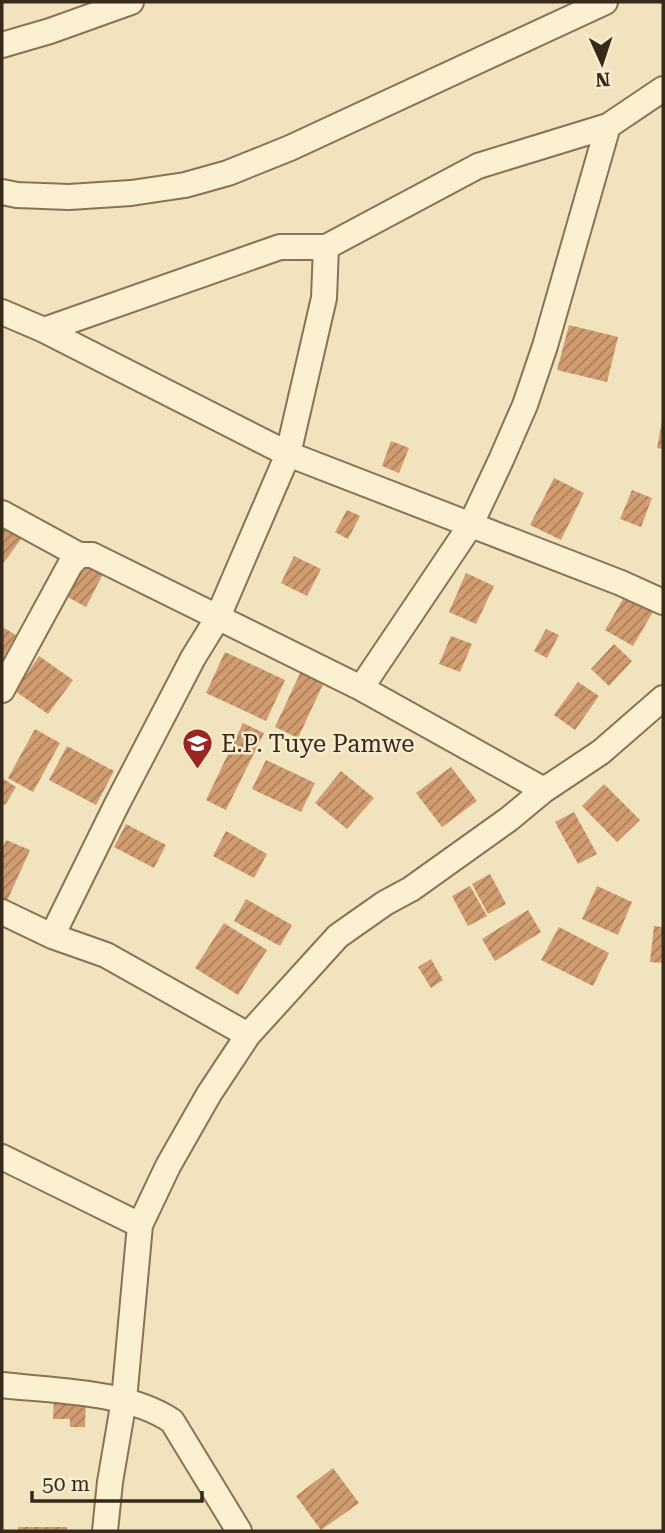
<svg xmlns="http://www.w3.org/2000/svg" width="665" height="1533" font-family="'Roboto Serif',serif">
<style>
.building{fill:url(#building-hatch)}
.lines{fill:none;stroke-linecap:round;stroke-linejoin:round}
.street-casing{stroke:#897255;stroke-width:28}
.street{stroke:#fbf0d0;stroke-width:24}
.labels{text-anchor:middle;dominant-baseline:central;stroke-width:5;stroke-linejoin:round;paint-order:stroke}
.poi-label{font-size:24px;fill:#372a1b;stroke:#f7eccd;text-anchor:start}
</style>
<defs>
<pattern id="building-hatch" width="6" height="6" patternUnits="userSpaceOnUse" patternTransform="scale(1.75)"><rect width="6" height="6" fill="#d19c70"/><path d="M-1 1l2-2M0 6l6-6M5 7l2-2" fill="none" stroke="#aa7f5b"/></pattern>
</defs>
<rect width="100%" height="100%" fill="#f0e3bd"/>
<!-- building -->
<path class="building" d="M569,325l49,12 -11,45 -50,-12z
M662,421h1v28l-6,-1z
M391,441l18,7 -10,25 -17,-7z
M554,478l30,15 -23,47 -31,-15z
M632,490l20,8 -11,29 -21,-8z
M347,510l13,6 -12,23 -13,-7z
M2,526l19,13 -19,26z
M294,556l27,13 -14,27 -26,-13z
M82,559l23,11 -19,37 -22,-12z
M466,573l28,13 -18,38 -27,-12z
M626,594l28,16 -21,36 -28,-16z
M2,627l14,8 -14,25z
M546,629l13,6 -12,23 -13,-7z
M451,636l21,8 -12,28 -21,-8z
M614,644l18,17 -23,25 -18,-17z
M225,652l60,28 -19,41 -60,-28z
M39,656l34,24 -25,34 -33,-23z
M302,669l23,11 -27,58 -23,-11z
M578,682l21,14 -24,34 -21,-15z
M243,723l21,10 -38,77 -20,-10z
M35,729l25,14 -27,49 -25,-14z
M67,746l47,25 -18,34 -47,-25z
M266,760l49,23 -14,29 -49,-23z
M451,767l26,34 -35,26 -26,-34z
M341,771l33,27 -27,31 -32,-26z
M2,778l14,9 -11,18 -3,-2z
M604,784l36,36 -23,22 -35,-36z
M574,812l23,42 -19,10 -23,-42z
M126,824l40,21 -12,23 -40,-21z
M226,831l41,23 -13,24 -41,-22z
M6,840l24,10 -24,53 -4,-1v-53z
M490,874l16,30 -18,10 -16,-30z
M470,886l17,30 -19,10 -16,-30z
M597,886l35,16 -14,33 -36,-16z
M246,899l46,26 -12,21 -46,-25z
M528,910l13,22 -46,29 -13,-22z
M224,923l43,27 -29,45 -43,-27z
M654,926l9,1v36l-13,-1z
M559,927l50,26 -16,33 -52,-26z
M431,959l12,21 -12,8 -13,-21z
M54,1397l32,1 -1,29h-15v-8h-17z
M333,1468l26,35 -38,27 -25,-34z
M18,1527h49v4h-49z"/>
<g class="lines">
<defs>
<path id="street" d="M2,45l48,-14 81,-29
M2,192l15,3 52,2 62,-4 54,-8 43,-12 62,-25 315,-146
M2,312l42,18 244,124 333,129 42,19
M44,330l236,-83h46l152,-81 130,-40 55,-37
M2,513l77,42
M361,688l109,-162 31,-66 24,-55 20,-59 63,-220
M2,690l68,-125 9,-10h13l269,133 183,102
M2,912l50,24 54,19 142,80
M52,936l65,-132 76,-146 24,-39 71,-165 36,-156 2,-51
M2,1157l138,68
M2,1385c52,6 126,6 170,36l67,110
M105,1531l5,-49 14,-82 16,-175 28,-59 41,-72 39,-59 90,-99 47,-33 26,-14 98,-70 35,-29 57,-38 62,-54"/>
</defs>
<!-- street casing -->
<use href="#street" class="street-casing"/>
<!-- street -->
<use href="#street" class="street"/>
</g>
<!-- icons -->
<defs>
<symbol id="school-pin" viewBox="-11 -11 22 30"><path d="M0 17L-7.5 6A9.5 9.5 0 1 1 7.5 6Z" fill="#9b2522" stroke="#f7eccd"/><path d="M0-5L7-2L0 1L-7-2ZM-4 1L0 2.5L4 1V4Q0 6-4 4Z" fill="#fff"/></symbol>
</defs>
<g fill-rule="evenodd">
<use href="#school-pin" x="180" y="726" width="35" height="47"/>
</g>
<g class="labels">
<!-- poi labels -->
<g class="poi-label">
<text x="221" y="744">E.P. Tuye Pamwe</text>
</g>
</g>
<!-- border -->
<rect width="665" height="1533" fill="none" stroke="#372a1b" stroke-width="7"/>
<!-- north arrow -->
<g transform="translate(602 63) rotate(177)" stroke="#f7eccd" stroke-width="5" paint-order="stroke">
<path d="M0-5L12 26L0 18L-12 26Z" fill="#372a1b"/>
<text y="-10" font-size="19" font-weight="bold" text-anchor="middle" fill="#372a1b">N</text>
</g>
<!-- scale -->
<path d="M32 1491v10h170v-10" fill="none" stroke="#372a1b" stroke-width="3.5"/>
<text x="42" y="1491" font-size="21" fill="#372a1b" stroke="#f7eccd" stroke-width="5" paint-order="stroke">50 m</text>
</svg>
